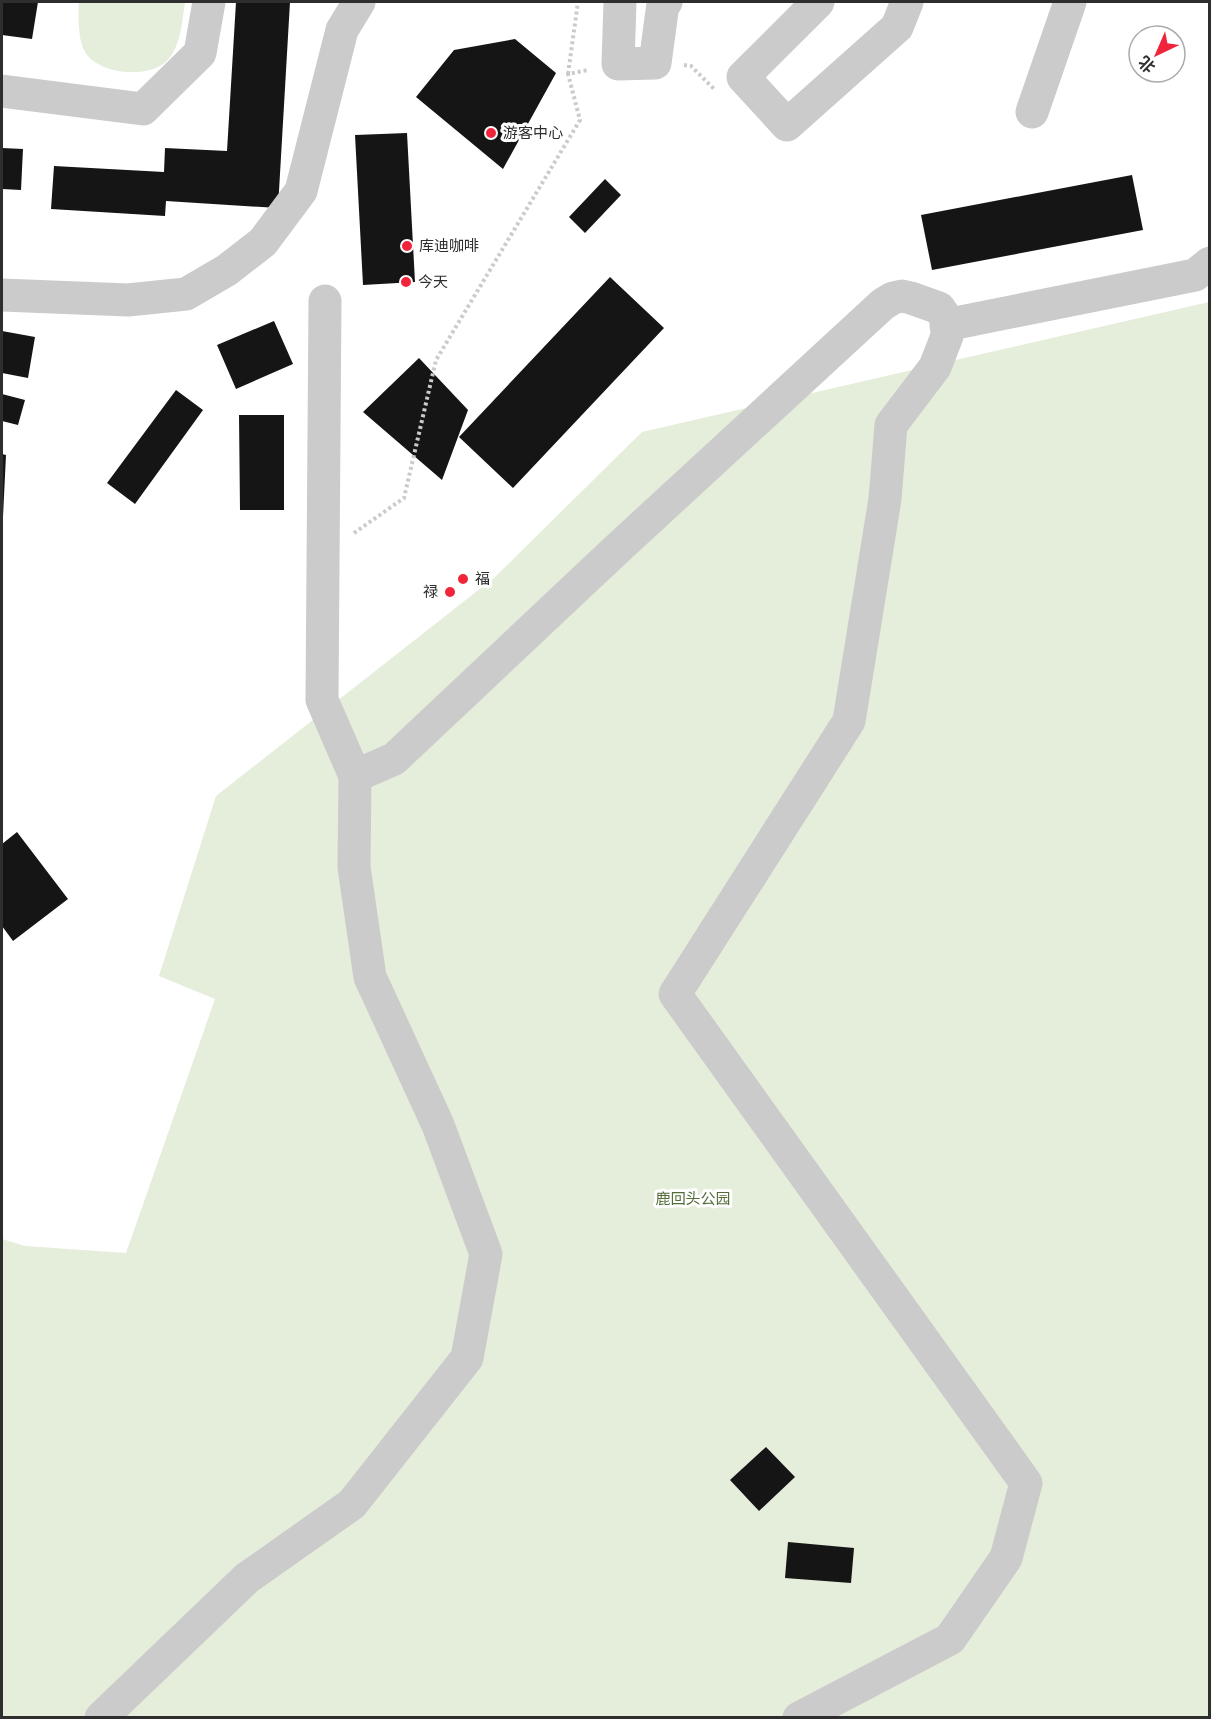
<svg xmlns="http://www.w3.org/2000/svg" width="1211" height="1719" font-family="Figtree,'Noto Sans SC',sans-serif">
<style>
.green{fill:#e5eddb}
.building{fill:#151515}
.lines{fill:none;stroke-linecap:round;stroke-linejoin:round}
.path{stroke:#cbcbcb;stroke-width:4;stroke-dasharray:3 3;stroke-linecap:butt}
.minor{stroke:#cbcbcb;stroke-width:33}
.poi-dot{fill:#f0253c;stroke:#fff;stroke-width:2}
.labels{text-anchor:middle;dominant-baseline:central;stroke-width:6;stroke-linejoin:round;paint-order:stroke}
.poi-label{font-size:15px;fill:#2e2e2e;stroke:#fff;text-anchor:start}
.park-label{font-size:15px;fill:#536d39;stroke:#fff}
</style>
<rect width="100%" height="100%" fill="#fff"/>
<!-- green -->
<path class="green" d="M79,2h106c-3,18 -3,37 -14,54 -15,24 -72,20 -86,-4 -7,-10 -7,-39 -6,-50z
M1209,302v1415h-1207v-478l23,7 101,7 89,-254 -56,-23 57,-180 279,-219 147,-145z"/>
<!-- building -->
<path class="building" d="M2,2h36l-6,37 -30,-4z
M236,2h54l-12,206 -112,-7 -1,15 -114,-7 3,-43 110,6 1,-24 62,3z
M515,39l41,34 -53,96 -87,-72 38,-47z
M407,133l8,149 -52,3 -8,-150z
M2,148l21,1 -2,41 -19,-1z
M1132,175l11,55 -211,40 -11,-55z
M605,179l16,16 -36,38 -16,-16z
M610,277l54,51 -151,160 -54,-51z
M274,321l19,43 -57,25 -19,-44z
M2,331l33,6 -7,41 -26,-5z
M419,358l49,52 -26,70 -79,-68z
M176,390l27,20 -68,94 -28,-21z
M2,394l23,6 -7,25 -16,-4z
M239,415h45v95h-44z
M2,454l4,1 -3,62 -1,-1z
M17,832l51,67 -55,42 -11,-15v-82z
M766,1447l29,30 -36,34 -29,-31z
M788,1542l66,6 -3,35 -66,-5z"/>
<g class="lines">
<!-- path -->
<path class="path" d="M684,65l7,1 23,23
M568,74l10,-72
M354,533l50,-35 32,-138 144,-240 -12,-46 20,-4"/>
<!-- minor -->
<path class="minor" d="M620,2l-2,62 37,-1 8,-59 3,-2
M818,2l-75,75 44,48 110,-98 10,-25
M2,91l141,18 57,-56 9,-51
M1032,112l38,-110
M2,295l126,5 58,-6 41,-24 36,-28 38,-51 41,-161 17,-28
M325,301l-3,399 33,76 39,-17 222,-209 267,-246 10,-6 9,-2 9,2 28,10 7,10 1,18 -12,31 -44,58 -6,74 -36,222 -174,273 351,489 -20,75 -56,81 -151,79
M946,325l249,-50 15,-12
M101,1718l146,-140 105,-74 115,-146 19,-104 -48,-129 -68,-148 -16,-110 1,-91"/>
</g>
<!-- markers -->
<g class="poi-dot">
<circle cx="491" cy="133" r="6"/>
<circle cx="407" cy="246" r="6"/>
<circle cx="406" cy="282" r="6"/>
<circle cx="463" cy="579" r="6"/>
<circle cx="450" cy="592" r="6"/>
</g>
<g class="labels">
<!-- poi labels -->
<g class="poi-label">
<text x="503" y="133">游客中心</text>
<text x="419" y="246">库迪咖啡</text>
<text x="418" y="282">今天</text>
<text x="475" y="579">福</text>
<text x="438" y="592" text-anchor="end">禄</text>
</g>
<!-- park labels -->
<g class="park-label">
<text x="693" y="1199">鹿回头公园</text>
</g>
</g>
<!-- border -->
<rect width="1211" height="1719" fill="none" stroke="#2e2e2e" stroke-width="6"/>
<!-- north arrow -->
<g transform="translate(1157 54) rotate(224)"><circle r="28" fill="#ffffff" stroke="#ababab" stroke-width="1.5"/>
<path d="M0-4.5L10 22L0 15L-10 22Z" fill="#f0253c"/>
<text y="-9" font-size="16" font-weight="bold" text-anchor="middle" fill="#2e2e2e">北</text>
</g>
</svg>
